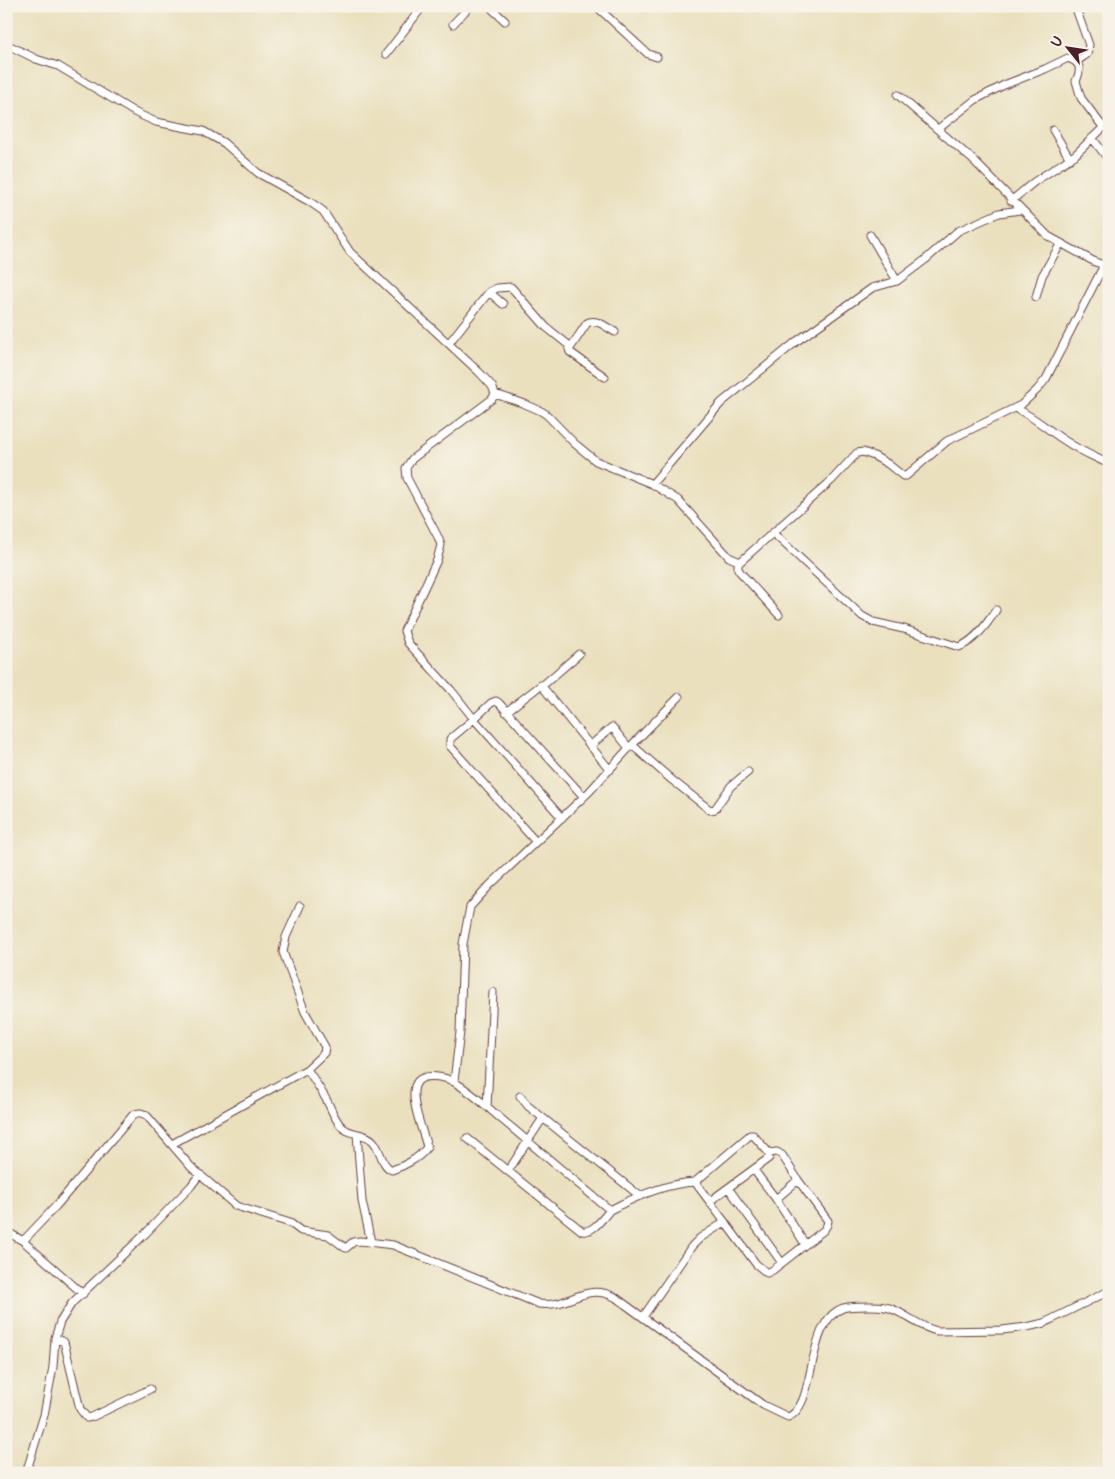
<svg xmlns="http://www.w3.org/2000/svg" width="1115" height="1479" font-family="Pangolin,sans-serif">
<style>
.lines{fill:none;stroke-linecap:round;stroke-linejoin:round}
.minor-casing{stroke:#623c41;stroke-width:9}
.minor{stroke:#fff;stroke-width:7}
</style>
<rect width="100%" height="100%" fill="#f7f3e8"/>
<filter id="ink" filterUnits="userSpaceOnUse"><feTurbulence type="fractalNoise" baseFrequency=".02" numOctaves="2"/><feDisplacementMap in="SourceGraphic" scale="10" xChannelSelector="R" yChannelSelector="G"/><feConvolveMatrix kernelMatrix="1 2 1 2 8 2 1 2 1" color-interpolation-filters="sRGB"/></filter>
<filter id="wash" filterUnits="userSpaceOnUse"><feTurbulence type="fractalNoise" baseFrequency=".0096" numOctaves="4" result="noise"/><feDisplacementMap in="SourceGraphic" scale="20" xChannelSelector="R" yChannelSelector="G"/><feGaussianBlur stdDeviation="1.12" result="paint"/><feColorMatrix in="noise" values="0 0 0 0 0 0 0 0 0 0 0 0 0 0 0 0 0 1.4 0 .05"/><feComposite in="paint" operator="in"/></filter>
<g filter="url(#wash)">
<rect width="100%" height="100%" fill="#eae0be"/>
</g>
<g filter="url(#ink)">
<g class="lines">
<defs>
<path id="minor" d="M489,6l16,15
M596,6l52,48 9,3
M1075,6l14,39 -2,9 -11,8
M453,24l17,-18
M6,44l30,15 22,7 78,47 20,9 47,9 21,12 34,30 52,29 13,9 27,41 129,120 13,14 3,8 -3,5 -80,60 -6,9 1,10 31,59 3,8 -4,15 -33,71 4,12 43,47 23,29 -24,20v7l86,96
M386,54l37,-48
M898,95l75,65 75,76 47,26 9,3 5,-3
M938,129l37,-29 29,-15 41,-16 23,-11c14,5 13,12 8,23l5,17 22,29
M1053,130l17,29
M1092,138l17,22
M1011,201l23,-19 41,-27 34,-33
M870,235l27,46
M489,292l8,-4 14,-1 35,40 25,20 16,-24c9,-5 19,4 28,9
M1036,297l6,-21 19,-33
M449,343l40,-51 14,12
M571,347l-2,2 1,3 35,25
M495,394l30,10 16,7 6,4 27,28 22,18 56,23 26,16 51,57 11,5 91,-81 26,-28 6,-1 11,4 14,8 15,12h3l41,-35 74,-36 16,-15 9,-11 58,-114
M1015,408c20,9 34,23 52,34 13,9 28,15 42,22
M652,484l69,-81 76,-62 75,-53 25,-7 28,-21 33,-29 41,-18 21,-3
M773,533l89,83 11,6 31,7 55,18c16,-6 28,-23 37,-37
M738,562v7l2,3 39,43
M542,686l37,-32
M506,712l35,-27 69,85
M632,745l40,35 38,30 5,-1 16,-23 17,-14
M590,746l22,-19 17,21
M562,818l-88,-99 17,-16 5,-2 3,2 85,94
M300,906l-14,31 -3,15 22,60 20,35 -1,6 -17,16
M454,1081l6,-49 3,-88 7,-37 20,-22 99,-93 40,-44 50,-51
M520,1096l8,10 112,90
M487,1107l6,-115
M357,1134l5,67 9,41
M467,1138l115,93c11,2 21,-13 28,-21
M172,1144l135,-75c7,10 13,20 19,30 5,9 8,20 16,28 9,9 23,5 31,14 8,8 8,25 19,29 12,-4 28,-12 35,-23 -3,-14 -21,-54 -9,-66 7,-8 28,-4 36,1 20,11 39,31 57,45 33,28 66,56 99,83 25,-13 56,-27 85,-28l61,82 11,9 6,-3 51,-40 3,-5 1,-4 -30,-41 -16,-25 -5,-3 -8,1
M754,1170l22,29 29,45
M508,1171l35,-53
M695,1182l55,-47h3l16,18v5l-59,43
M729,1189l53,74
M776,1199l22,-19
M6,1231l17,10 33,-35 77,-91c5,-3 9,-3 14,1l44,51 45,39 54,17 11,8 27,4 16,12 2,1 7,-6 7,-1 33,4 146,59c32,4 44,-22 76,-7l148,108 25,12c30,-11 16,-95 55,-109 7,-2 15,-2 23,-2 8,0 18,-1 26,3 15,6 29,19 45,22l65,-1 25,-3 17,-4 65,-32
M23,1241l60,53
M643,1317l49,-71 8,-8 25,-16
M55,1338l9,4 1,4 15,63 7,9 5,-1 58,-28
M26,1473l18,-58 9,-48 2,-29 5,-16 12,-19 73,-69 46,-48 9,-12"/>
</defs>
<!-- minor casing -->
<use href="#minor" class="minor-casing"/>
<!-- minor -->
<use href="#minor" class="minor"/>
</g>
</g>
<!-- margin -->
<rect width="1115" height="1479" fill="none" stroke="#f7f3e8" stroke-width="25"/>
<!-- north arrow -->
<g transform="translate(1068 48) rotate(300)" stroke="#f7f3e8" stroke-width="4" paint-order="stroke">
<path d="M0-4L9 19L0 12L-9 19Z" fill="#4a1f2b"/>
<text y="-8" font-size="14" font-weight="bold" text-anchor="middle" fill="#4a1f2b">U</text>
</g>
</svg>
